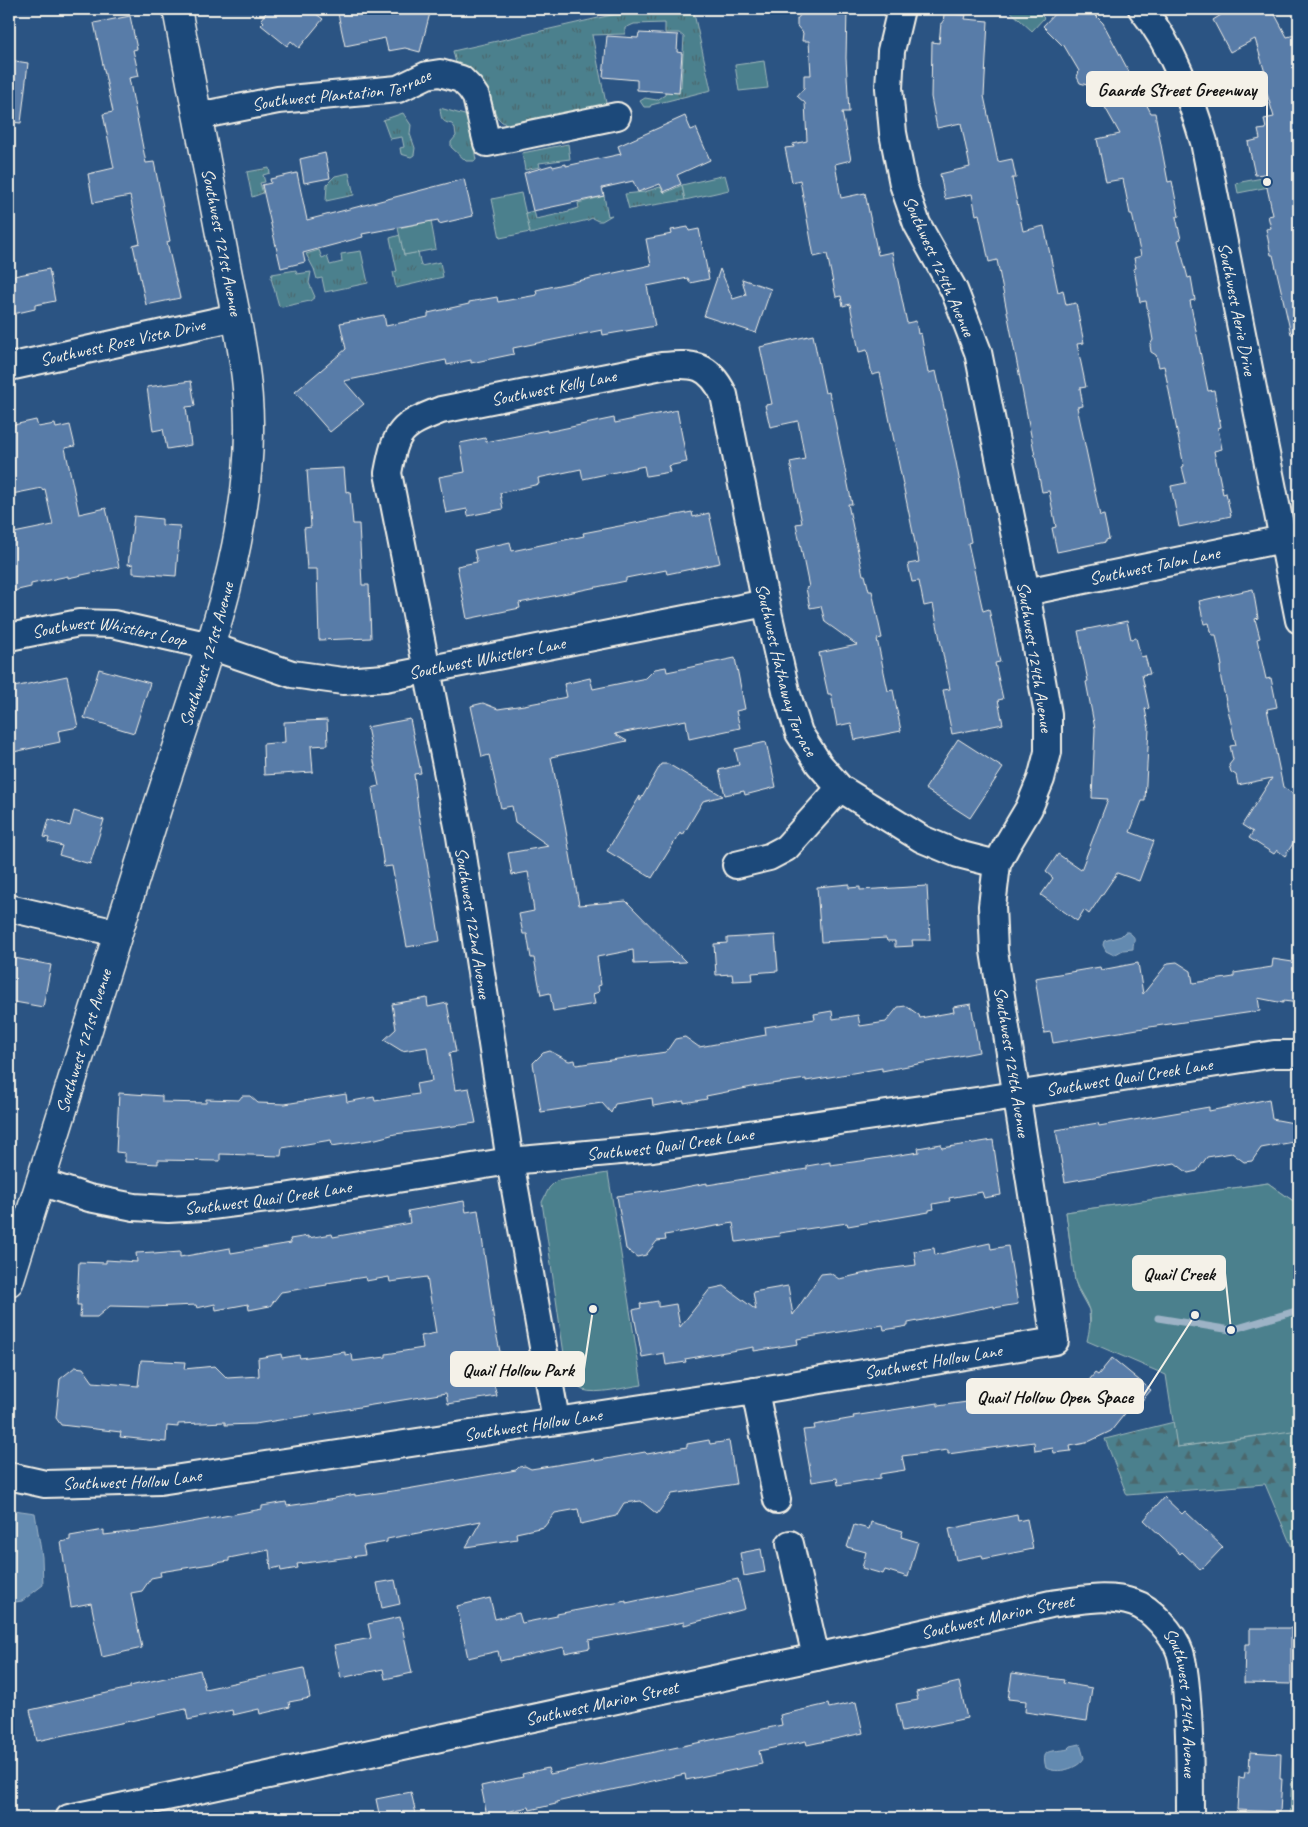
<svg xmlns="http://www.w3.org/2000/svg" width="1308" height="1827" font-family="Caveat,sans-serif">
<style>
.grass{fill:url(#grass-tufts);stroke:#a0b8ba}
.forest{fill:url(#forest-firs);stroke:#a0b8ba}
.park{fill:#4c808d;stroke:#a0b8ba}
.water{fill:#638ab0;stroke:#9db3c6}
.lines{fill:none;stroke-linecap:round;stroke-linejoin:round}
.stream{stroke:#9db3c6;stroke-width:7}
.building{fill:#597ba8;stroke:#f4f1e8}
.street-casing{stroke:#f4f1e8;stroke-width:30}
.secondary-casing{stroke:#f4f1e8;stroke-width:31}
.street{stroke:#1f4a7a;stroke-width:26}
.secondary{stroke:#1f4a7a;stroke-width:28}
.labels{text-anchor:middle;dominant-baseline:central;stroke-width:4;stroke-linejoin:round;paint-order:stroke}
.street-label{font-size:18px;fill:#f4f1e8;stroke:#1f4a7a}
.leader{fill:none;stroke:#f4f1e8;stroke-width:2}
.callout-dot{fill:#f4f1e8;stroke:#1f4a7a;stroke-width:2}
.callout{fill:#f4f1e8;stroke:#f4f1e8;stroke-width:2}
.callout-label{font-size:19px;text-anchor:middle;font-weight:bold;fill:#111}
</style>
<defs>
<pattern id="grass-tufts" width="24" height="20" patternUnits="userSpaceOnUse" patternTransform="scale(1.25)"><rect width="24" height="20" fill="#4c808d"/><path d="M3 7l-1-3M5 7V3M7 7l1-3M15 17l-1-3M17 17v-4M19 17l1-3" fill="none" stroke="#4b676d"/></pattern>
<pattern id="forest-firs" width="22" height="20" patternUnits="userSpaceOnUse" patternTransform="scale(1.25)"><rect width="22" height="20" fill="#4c808d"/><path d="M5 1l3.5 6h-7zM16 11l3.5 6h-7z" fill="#4b676d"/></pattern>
</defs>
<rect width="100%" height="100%" fill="#2b5483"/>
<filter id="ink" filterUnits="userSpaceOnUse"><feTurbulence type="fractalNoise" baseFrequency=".02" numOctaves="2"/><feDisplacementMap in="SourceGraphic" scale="10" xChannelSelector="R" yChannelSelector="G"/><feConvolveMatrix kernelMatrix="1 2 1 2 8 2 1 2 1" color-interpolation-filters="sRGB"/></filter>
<g filter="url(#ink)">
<!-- grass -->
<path class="grass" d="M638,9h55l18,81 -60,15 -1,2h-6l-4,-6 5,-3 12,2 8,-5 1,-9 15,1 3,-50 -5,-4h-14v-10l-31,1 -9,4v6l-33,1 15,73 -93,19c-25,-7 -16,-19 -27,-35 -5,-8 -22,-18 -30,-25l-4,-16z
M440,108l28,8 8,44 -2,1h-8l-15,-14v-5l5,-6 -1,-8 -3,-4c-11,-2 -11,-6 -12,-16z
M403,113l8,12 -1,9 5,14 -1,7 -3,2 -10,-3 -1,-6 4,-1 -2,-10 -12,2 -7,-19z
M568,144l2,15 -31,4 1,4 -15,3 -3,-17z
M269,168l1,5 -7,2 2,7 -5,1 3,10 -11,4 -5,-25z
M349,173l5,22 -28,6 1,-17 8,-8z
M682,185l3,15 -56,9 -4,-15 19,-2 16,-5 5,6z
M604,196l4,20 4,-1 -10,6h-4l-6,-3 -4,2 -58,14 -5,-21 9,-2 2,8 33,-7v-1l10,-3 -1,-5z
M400,235l4,20 14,-3 3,14 19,-4 3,15 -47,11 -3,-16 4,-1 -7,-33z
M319,250l3,8 5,-2 3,9 12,-3 -1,-8 20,-3 7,32 -43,9 -3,-14 -5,1 -3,-10 -8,-15z
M296,270l1,4 14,-2 -2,11 6,14 -5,4 -28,6 -3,-1 -8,-28 1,-4z"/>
<!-- forest -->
<path class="forest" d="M1268,1183l31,22v359l-34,-80 -138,11 -22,-56 69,-17 3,25 89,-12 -176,-108 -1,-17 -11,-20 -3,-9 -9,-69z
M1299,1739v79h-9l3,-69z"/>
<!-- park -->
<path class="park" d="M1008,9h38l2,1 -6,6 2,2 -12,13z
M764,61l4,27 -29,3 -4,-26z
M1299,171v10l-61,12 -2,-10z
M725,175l4,15 -44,10 -3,-15z
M521,193l9,39 -30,6 -8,-39z
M431,221l5,28 -32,6 -6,-27z
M608,1173l34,212c-15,2 -46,10 -59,5 -9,-4 -14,-14 -17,-22l-24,-166 7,-14 7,-7z
M1268,1183l31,22v225l-122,17 -11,-72 -79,-34c2,-10 5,-21 2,-31 -3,-11 -11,-19 -14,-29l-9,-69z"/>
<!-- water -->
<path class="water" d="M1125,932h3c10,7 5,6 5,17l-10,1 -9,5 -8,-4 -3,-6 1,-4 17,-5z
M14,1510l21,3 7,44 1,28 -21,16 -13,2v-92z
M1080,1744l4,14c-6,11 -27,16 -38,10 -6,-22 7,-15 22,-19l3,-3z"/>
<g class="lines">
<!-- stream -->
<path class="stream" d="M1158,1318l73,12 68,-20"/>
</g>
<!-- building -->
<path class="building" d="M269,9h40l14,10 -24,29 -8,-7 -4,5 -26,-21 3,-3 -3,-3z
M337,9h94l-11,43 -15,-4 -17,3 -3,-13 -40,8z
M805,9h42l-1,49 3,54h-7l9,48 -16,4 6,34 24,-5 13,62 14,-3 15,71 9,-2 2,13 3,-1 7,40 8,-2 20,91 15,80 -3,1 15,68 6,-2 11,53 -5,1 8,36 -5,1 5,24 -51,10 -9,-44 7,-1 -17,-85 -9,2 -5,-25 -7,1 -4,-18 11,-2 -39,-189 -8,2 -5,-25 -8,2 -9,-48 -7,2 -2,-10 -5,1 -9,-43 -13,3 -14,-77 -8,2 -7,-34 9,-1 -1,-3 14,-3 -2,-38 -8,-7 7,-8v-13h7l-2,-34h-7l1,-8 -6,-7v-7z
M1059,9h30l14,14 48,90h4l13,69 4,-1 7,35 -3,1 5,22 -3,1 10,38 3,-1 4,23 -5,1 18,90 6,-1 7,37 -3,1 4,21 -8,2 9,43 3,-1 5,23 -52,11 -8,-41 15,-3 -4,-16 2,-1 -20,-100 -5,1 -3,-12 -5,-3 -1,-7 3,-5 -7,-39 -6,1 -6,-33 2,-1 -2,-10 7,-2 -9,-42h-2l-7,-35 -17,3 -9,-43 23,-5 -23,-41 -4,3 -6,-11 -7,-2 -3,-6 2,-6 -16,-27 -1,1 -19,-19z
M1217,9h55l15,28 12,-3v124l-5,1 5,29v146h-8l-18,-79h-2l-5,-26 5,-1 -3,-12 5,-1 -9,-41 -9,1 -7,-33 12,-3 -2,-9 8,-1 -2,-10 10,-2 -12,-40 4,-1 -11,-37 -25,13 -17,-32 8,-5z
M944,14l22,1 -1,4 23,2 -4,75 14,66 14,-3 4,19h-4l11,53 21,-5 14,66 5,-2 3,15 10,-2 8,40 -7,1 9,43 -6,1 3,18 -6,1 23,109 4,-1 5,24 -3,1v2l-49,10 -5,-24 4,-1 -7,-36 -7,1 -45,-232 -8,2 -10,-48 -3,1 -4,-21 -27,5 -5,-25 30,-7 -9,-44 -24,5 -6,-31 1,-55 7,1 2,-20h2z
M130,16l7,33 -4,1 6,26 -10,2 17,85 8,-1 16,79 -3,1 13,56 -34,7 -13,-60 7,-2 -10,-47 -37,7 -5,-29 26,-6 -11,-54 10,-2 -19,-89z
M639,33l39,2 -1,17 5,1 -3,40 -42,-3v-10l-34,-3 4,-41 31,2z
M9,60l19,3 -7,60 -12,-1z
M685,116l6,14 5,-2 14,32 -33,15 4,9 -17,8 -4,-8 -22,8 -5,-11 -31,7 2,8 -71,15 -9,-38 28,-8 1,2 13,-3v2l55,-12 -3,-8z
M325,153l5,25 -26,5 -4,-24z
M297,173l10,47 157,-41 9,37 -34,8 -1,-4 -76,14 1,3 -60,16 2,9 -24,6 -19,-83 9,-2 -1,-4z
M688,227l1,4 10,-2 10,50 -19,4 -2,-5 -41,8 8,40 -52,9 -1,-5 -89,18 1,6 -43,9v-3l-24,5 -1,-5 -102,21 20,23 -34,28 -35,-40 51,-43 -6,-26 44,-8 2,11 42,-9v-4l41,-9v-2l28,-5 1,5 39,-7 -1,-5 115,-25 -5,-26 26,-5 -1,-4z
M49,269l6,32 -20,4v4l-26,6v-38z
M720,269l13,30 13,-4 -4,-16 29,10 -15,44 -52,-17z
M813,335l12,58 4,-1 23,112h-4l15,71h2l4,16h3l10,47 -5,1 11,52 5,-1 8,41 -46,9 -4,-17 -14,3 -6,-32h-3l-9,-41 38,-8 -32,-23 -4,-16 -11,2 -4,-20 3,-1 -13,-63 6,-1 -12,-61 15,-3 -7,-38 -28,6 -5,-22 7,-1 -12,-57z
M191,381l4,25 -9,1 5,38 -24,4 -4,-20 -10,2 -6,-44z
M677,410l10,52 -19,4 2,6 -24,4 -2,-10 -61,13 -2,-10 -43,9 1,6 -39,9 3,16 -35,7 -1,-7 -21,4 -7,-36 26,-5 -5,-29 25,-5 1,4 61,-12v2l67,-14 1,5z
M36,420l2,7 17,-3 1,4 14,-3 5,21 -10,2 14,66 27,-6 13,59 -51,11v-2l-37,8v3l-22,5v-58l44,-9 -8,-36 -3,1v-2l-30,6 -1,-5h-2v-63z
M344,468l2,24 4,-1 3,33h6l3,61h7l2,53 -52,2 -2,-71h-10l-3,-41 7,-1 -4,-57z
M692,512l1,5 16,-4 11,50 -53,11 -1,-4 -40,8v3l-107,22 1,5 -53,11 -10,-53 20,-4 -3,-12 36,-8 2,9 72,-15 -1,-3z
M134,516l28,3v6l18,1 -4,50 -43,-3v-9l-5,1z
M1253,589l5,29 -3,1 5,19 -3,1 9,40 5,-1 6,29 -10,2 16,78 16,11v36l-14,22 -8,-6 -3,4 -25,-16 4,-6 -11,-7 30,-47 -34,7 -2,-10 -5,-3 -2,-7 4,-5 -3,-14 6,-1 -15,-66 -1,-12 2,-1 -6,-31h-4l-3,-12 -5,1 -5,-23z
M1127,621l4,18 5,-1 5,19 4,-1 5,18 -8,1 7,33 -4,1 4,20 -4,72h-3l-12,31 24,9 -15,40 -22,-8 -28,41 -5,-4 -7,11 -36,-26 12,-17 -7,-6 12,-18 23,16 27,-71 -16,-1 3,-69 -9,-47 2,-1 -10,-50z
M735,658l10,51 -9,2 4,17 -51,11 -3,-19 -71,14 12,7 -76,16 13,63 15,85 47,-4 60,61 -52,2 -1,-14 -36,7 4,28 -3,1 1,6 -6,2 2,10 -42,7 -3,-18 -9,2 -7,-37h-3l-4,-24h-4l-4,-20 15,-3 -6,-39 -16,3 -4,-22 41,-7 -34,-24 -3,-16 -11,2 -12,-53 -7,2 -11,-51 12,-3 15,6 26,-4 43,-8 -3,-13 26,-6 3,11 53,-11 9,-9 11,-2 1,5z
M99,669l51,14 -16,50 -50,-15z
M67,676l11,51 -20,4 2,11 -51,11v-65z
M410,719l11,54 -7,1 4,35 22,132 -33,6 -15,-81 -8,1 -12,-79 7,-2 -12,-59z
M327,720l1,25 -17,1 2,26 -49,3 -1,-31 22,-2 -1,-20z
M958,739l45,29 -33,50 -45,-29z
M766,742l10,45 -31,8 -1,-4 -19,4 -6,-25 20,-5 -4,-16z
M661,764h7l55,32 -20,5 -20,34 -3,-2 -28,45 -45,-27 33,-55v5z
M74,811l30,9 -14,44 -31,-9 3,-9 -14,-4 1,-4 -5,-1 5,-18 21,7z
M849,884v4l11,-1v3l67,-4 3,54h-18l1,6 -18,1v-6h-8l-1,-3 -65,4 -4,-55z
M775,935l3,36 -26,2 1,7 -20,1 -1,-7 -16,1 -2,-31 13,-1v-5z
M9,957l42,8 -8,42 -34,-6z
M1273,959l26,4v40l-16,-2v2l-25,-5 2,13 -104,15 -103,17 -2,-11 -7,1 -9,-55 65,-11 1,3 37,-7 5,31 25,-31 9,-1 14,9 2,12 41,-6v-4l38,-6z
M427,998l1,9 19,-4 9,49 -7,1 6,37 14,-2 7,35 -81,11 -19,5 -44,7 -1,-6 -49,8 -1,8 -61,-2v7l-62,-1v4l-33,-2v-9l-9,-1 3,-59 43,3v6l44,1v-4l33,1 3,-4h8l8,7 27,1 61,-10 1,8 27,-5 1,4 43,-7 -2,-10 16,-3 -5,-34 -25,4 -18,-11 12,-11 -4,-25z
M971,1004l8,48 -97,19v-3l-76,13v-2l-49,7 -51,10 1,3 -23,4v-2l-31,5 -1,-8 -37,6 -4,9 -9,-10 -61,9 -8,-49 10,-10 7,-2 19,10 6,-1 1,5 90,-13 9,-13 10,-2 14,10 67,-12 -1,-8 50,-8 -1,-5 18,-3 1,8 25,-4 2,11 26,-4 12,-15 8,-1 13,9 1,3 34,-6 -1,-5z
M1269,1099l3,20 27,5v17l-38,7 -9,13 -8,1 -12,-9 -25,4 -10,14 -9,2 -13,-10 -110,19 -9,-52 42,-7 1,3 110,-19v4z
M993,1140l8,55 -17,3 -2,-6 -33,6 1,3 -17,3 1,5 -5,1v2l-81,14 -1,-3 -68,10 1,3 -44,6 -3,-19 -68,12 1,5 -9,1 -11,14 -9,2 -11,-8 -9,-53 41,-6 1,2 48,-9v2l100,-16v-3l23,-4v3l31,-4 58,-9 -1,-4 23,-4 1,4z
M464,1201l2,11 12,-2 17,118 10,47 -13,2 5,19 -49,8 -2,-11 -191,31 -30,1v-3l-47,2v3l-11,-1 -1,16 -46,-5 1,-5 -60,-7 -5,-7 4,-39 15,-12 8,1 10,14 45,4 3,-26 44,2 -1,7 31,-3 12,12 32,-2 -1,-18 23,-4 1,4 17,-3 1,3 45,-6v3l7,-1 1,7 33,-4v-3l37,-6 -2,-12 15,-3 -9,-56 -37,5 -1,-5 -23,4 -1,-4 -38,6v2l-46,7 -11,14 -21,4 -1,-6 -32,6 -1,-6 -18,4 -1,-3 -45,2 -41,-1 -13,11h-17l1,-12h-4l2,-43 27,1v-3l31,2 -1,-9 18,-1v2l26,-2v5l50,-9 1,5 60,-10 -1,-4 18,-3v2l24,-4 1,3 77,-14 -2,-12z
M990,1243l1,6 17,-3 10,58 -24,4v-2l-86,17v3l-24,4 -1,-5 -86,14 1,5 -44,7v-4l-69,12 1,3 -20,3 -2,-12 -22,4 -9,-47 8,-2 -1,-4 18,-3v6l18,-3 4,23 30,-38 14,-3 32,24 -3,-18 35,-6 5,29 28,-41 9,-1 9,6 40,-9 37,-5 -2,-14 20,-3 1,7z
M1112,1358l39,32 -12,14 -4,-3 -24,30 -25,12 -16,3 1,5 -17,2 -1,-5 -18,3 -1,-9 -86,12v-4l-46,6 3,14 -25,4v4l-42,7 -1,-7 -25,4 -9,-52 12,-1 -1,-4 40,-7 -1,-2 85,-13v3l80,-11 1,6 61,-10 15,-18 3,2z
M709,1440l1,4 19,-3 7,43 -64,10 -15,20 -16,-13 -17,2 -8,13 -35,8 -3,-15 -23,4 -11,14 -28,6 1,6 -51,8 15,-26 -94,18v3l-24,4 2,9 -68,9 1,4 -17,3 -1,-4 -9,2 -2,-19 -40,8v3l-69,11 1,4 -10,2 -9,13 -11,2 11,55 -40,9 -11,-54 -20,4 -10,-65 9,-2v-4l34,-6v5l50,-6 108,-20v-3l24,-4 1,4 48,-7v-1l20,-4v2l52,-7 109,-19 3,-3 6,-1 6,3 63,-10 1,2 50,-9 2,2 40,-7v-3z
M1164,1497l18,17 3,-3 38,36 -22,23 -19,-18 -2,2 -36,-34z
M1017,1515l1,6 9,-2 6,30 -50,10 -1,-4 -26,5 -7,-31z
M871,1522l32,9 -2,6 17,5 -10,35 -23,-7 -2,4 -21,-6 4,-16 -19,-5 7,-22 15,4z
M761,1549l4,23 -21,4 -4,-23z
M738,1579l7,30 -61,16v-3l-95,18 1,8 -25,5 -1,-6 -64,14 -2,-10 -30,7 -11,-52 33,-8 5,21 24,-6 3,10 35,-7v-2l69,-13v2z
M395,1580l5,24 -18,4 -5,-25z
M400,1617l12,56 -27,6 -2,-10 -42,9 -7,-33 37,-7 -3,-14z
M1250,1628h41v56l-47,-1 1,-39h5z
M304,1668l6,30 -21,4 1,5 -30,7 -1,-5 -26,6 -1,-5 -44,10 -2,-11 -149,32 -7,-31 100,-22v-2l70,-16 5,19z
M1012,1673l52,7 -1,3 29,5 -5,33 -62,-9 1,-11 -18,-2z
M959,1682l8,36 -65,14 -6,-28 22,-4 -2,-8z
M856,1702l7,31 -56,12 -1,-4 -47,10 3,13 -76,16 -1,-6 -129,28v2l-26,6 -1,-3 -42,9 -6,-30 42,-9 -1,-3 26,-6 2,6 232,-49 -2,-10 48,-11 1,4z
M1250,1752l31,2 -1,25h2l-2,33 -43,-2 2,-33 5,1 1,-6h4z
M411,1792l6,26h-37l-4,-19z"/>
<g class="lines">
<defs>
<g id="street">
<path id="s1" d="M1142,9c31,38 48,86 62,133l95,478"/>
<path id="s2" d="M198,116l80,-16 120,-11 29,-14 13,-2 21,6 9,9 6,9 11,46 130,-27"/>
<path id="s3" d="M9,367l227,-50"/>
<path id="s4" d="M1026,592l257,-53"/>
<path id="s5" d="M9,637l70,-14 34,1 97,22 82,28 51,7 42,-3 381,-75"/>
<path d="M736,865l33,-8 17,-9 54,-60"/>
<path d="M9,908l108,25"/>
<path id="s6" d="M40,1182l49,16 45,9 34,2 35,-2 81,-10 226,-36 143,-13 337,-49 284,-45h25"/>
<path d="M755,1391l22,109"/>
<path id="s7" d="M556,1420l-46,-259 -50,-325 -72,-363c8,-43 12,-47 53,-63l221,-44c32,-3 47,-2 62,29l39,195 23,101 13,42 20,31 21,24 82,51 36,15 39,10"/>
<path id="s8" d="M9,1476l36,8 115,-3 595,-90 300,-50 -61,-390 -2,-45 5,-42 10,-19 22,-37 12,-29 7,-27v-38l-22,-122 -48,-240 -24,-62 -37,-66 -14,-40 -10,-51 -4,-45 2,-37 10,-42"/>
<path d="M790,1544l26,113"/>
<path id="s9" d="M69,1818l747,-161 235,-53c28,-4 56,-10 83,-1 17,5 40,31 46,49 6,19 6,40 8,60 2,35 2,71 2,106"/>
</g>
<g id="secondary">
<path id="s10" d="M9,1282c48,-156 96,-312 146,-467 39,-123 93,-253 94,-383 1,-59 -14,-119 -25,-177 -16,-82 -31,-164 -47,-246"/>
</g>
</defs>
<!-- street casing -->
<use href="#street" class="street-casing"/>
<!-- secondary casing -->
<use href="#secondary" class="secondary-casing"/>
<!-- street -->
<use href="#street" class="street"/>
<!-- secondary -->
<use href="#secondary" class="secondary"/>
</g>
</g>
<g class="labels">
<!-- street labels -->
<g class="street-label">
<text stroke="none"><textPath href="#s2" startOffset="146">Southwest Plantation Terrace</textPath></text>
<text transform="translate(222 242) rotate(79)">Southwest 121st Avenue</text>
<text transform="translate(939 266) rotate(66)">Southwest 124th Avenue</text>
<text stroke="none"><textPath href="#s1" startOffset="318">Southwest Aerie Drive</textPath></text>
<text stroke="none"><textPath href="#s3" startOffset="116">Southwest Rose Vista Drive</textPath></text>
<text stroke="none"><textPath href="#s7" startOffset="1166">Southwest Kelly Lane</textPath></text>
<text stroke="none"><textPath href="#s4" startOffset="131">Southwest Talon Lane</textPath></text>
<text stroke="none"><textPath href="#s5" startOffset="102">Southwest Whistlers Loop</textPath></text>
<text stroke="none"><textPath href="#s10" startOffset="658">Southwest 121st Avenue</textPath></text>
<text transform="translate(1035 657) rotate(81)">Southwest 124th Avenue</text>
<text stroke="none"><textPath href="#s5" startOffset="489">Southwest Whistlers Lane</textPath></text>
<text stroke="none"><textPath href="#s7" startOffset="1634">Southwest Hathaway Terrace</textPath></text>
<text transform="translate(473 923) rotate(81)">Southwest 122nd Avenue</text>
<text stroke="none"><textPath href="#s10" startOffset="252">Southwest 121st Avenue</textPath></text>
<text transform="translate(1012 1062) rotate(81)">Southwest 124th Avenue</text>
<text stroke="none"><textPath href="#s6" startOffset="1102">Southwest Quail Creek Lane</textPath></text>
<text stroke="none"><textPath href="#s6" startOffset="638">Southwest Quail Creek Lane</textPath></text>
<text stroke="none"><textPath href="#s6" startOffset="232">Southwest Quail Creek Lane</textPath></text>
<text stroke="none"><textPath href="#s8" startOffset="934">Southwest Hollow Lane</textPath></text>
<text stroke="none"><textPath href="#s8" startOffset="529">Southwest Hollow Lane</textPath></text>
<text stroke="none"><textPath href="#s8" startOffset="124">Southwest Hollow Lane</textPath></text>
<text stroke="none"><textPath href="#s9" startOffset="950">Southwest Marion Street</textPath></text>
<text stroke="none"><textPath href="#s9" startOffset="545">Southwest Marion Street</textPath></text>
<text stroke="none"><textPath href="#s9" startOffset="1208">Southwest 124th Avenue</textPath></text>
</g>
</g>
<!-- callouts -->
<path class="leader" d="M1267 182L1267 89M1231 1330L1225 1273M593 1309L584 1369M1195 1315L1143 1396"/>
<g class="callout-dot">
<circle cx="1267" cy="182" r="5"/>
<circle cx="1231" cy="1330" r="5"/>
<circle cx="593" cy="1309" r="5"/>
<circle cx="1195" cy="1315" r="5"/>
</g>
<g class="callout">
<rect x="1087" y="72" width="180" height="34" rx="5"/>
<rect x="1133" y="1256" width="92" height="34" rx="5"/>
<rect x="451" y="1352" width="133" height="34" rx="5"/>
<rect x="967" y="1379" width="176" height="34" rx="5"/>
</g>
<g class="callout-label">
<text x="1177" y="96">Gaarde Street Greenway</text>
<text x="1179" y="1280">Quail Creek</text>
<text x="518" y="1376">Quail Hollow Park</text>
<text x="1055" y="1403">Quail Hollow Open Space</text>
</g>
<!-- margin -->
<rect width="1308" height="1827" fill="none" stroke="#1f4a7a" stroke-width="30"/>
<rect x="15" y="15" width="1278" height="1797" fill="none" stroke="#f4f1e8" stroke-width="2" filter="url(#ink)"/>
</svg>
